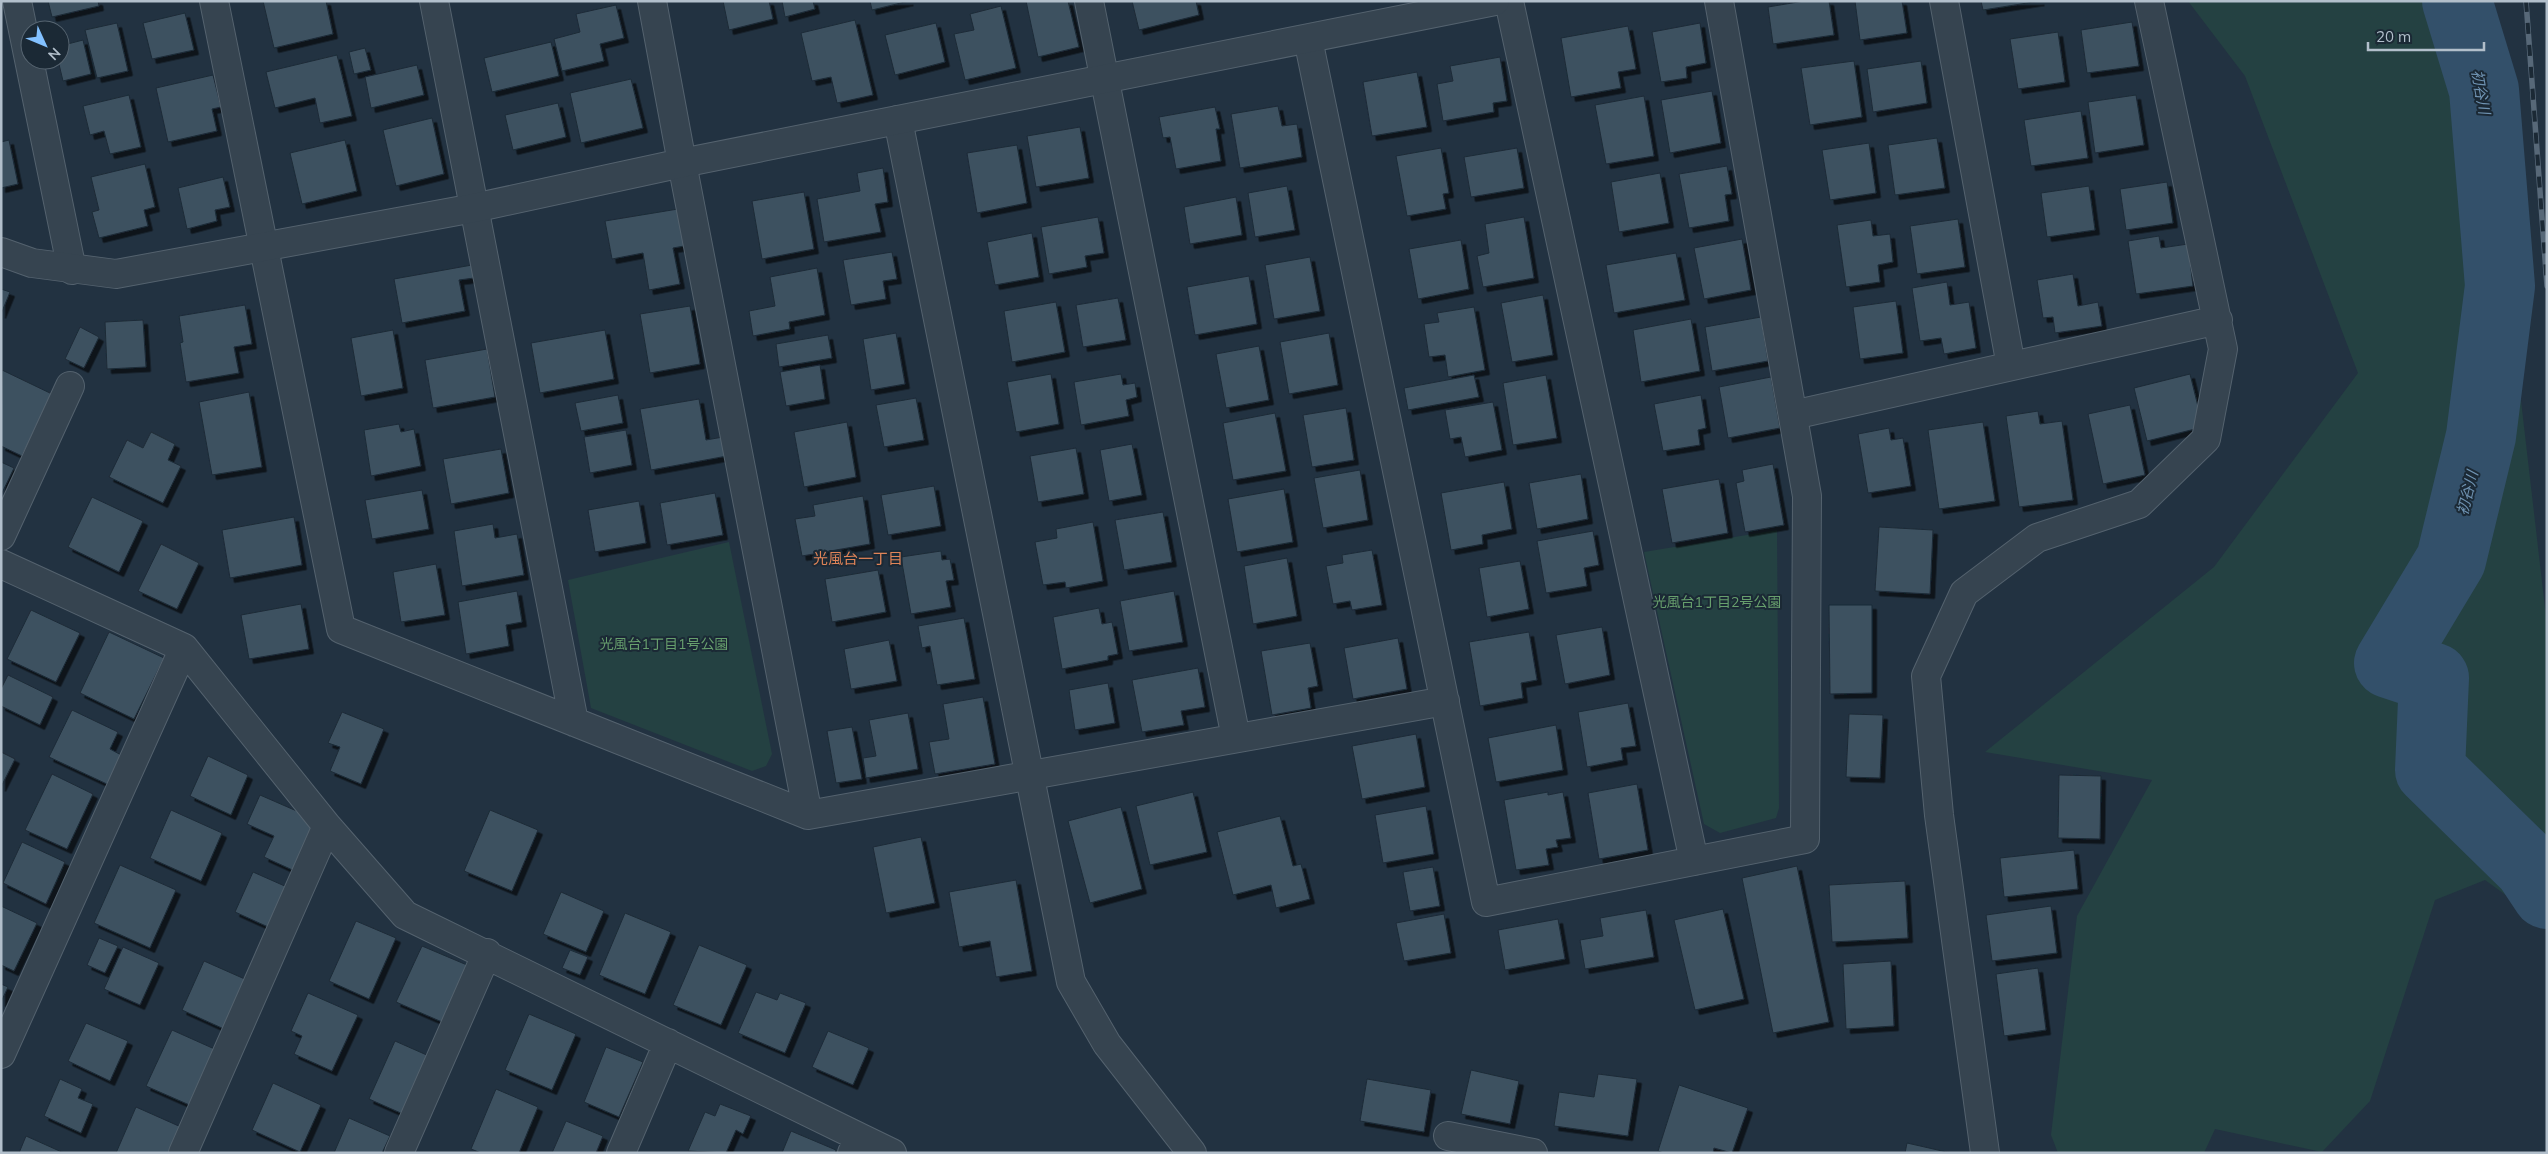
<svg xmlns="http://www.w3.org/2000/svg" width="2548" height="1154" font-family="Mulish,'Noto Sans JP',sans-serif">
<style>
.green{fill:#244142}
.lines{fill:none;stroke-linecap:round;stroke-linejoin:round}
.river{stroke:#33506a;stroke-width:70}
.building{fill:#3d5160;stroke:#1d2b37;filter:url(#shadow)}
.minor-casing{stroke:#54626e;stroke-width:30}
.tertiary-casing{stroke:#54626e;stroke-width:30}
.minor{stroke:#364450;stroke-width:28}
.tertiary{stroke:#364450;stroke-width:28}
.rail-casing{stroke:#576878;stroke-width:5.5}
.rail{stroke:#1b2935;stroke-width:4;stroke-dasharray:11;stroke-linecap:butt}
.labels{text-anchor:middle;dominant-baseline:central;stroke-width:4;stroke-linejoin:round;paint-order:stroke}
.park-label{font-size:14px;fill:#679f6d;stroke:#1b2935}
.water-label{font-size:15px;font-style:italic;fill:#6f93b2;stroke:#1b2935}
.neighbourhood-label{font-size:15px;fill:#e08458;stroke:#1b2935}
</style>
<defs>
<filter id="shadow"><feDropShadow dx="4.5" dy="4.5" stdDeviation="0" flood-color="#0009"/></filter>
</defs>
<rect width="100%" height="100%" fill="#223241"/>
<!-- green -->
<path class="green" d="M2188,1h304l17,296 38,328v300l-62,-45 -50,20 -65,201 -48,51 -107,-23 -11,24h-146l-7,-18 26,-219 75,-136 -167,-28 229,-185 144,-194 -113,-297z
M1777,530l2,278 -3,10 -56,15 -16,-9 -60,-272z
M729,542l43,212 -6,12 -14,5 -161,-63 -23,-128z"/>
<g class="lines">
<!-- river -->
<path class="river" d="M2457,1l27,89 16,196 -19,150 -30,124 -62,103 45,15 -4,92 99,97 18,27"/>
</g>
<!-- building -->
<path class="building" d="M48,1h50l1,5 -47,11z
M263,1h63l7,33 -59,14z
M723,1h46l4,18 -44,11z
M782,1h31l2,8 -30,8z
M870,1h39l-37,9z
M1026,1h42l11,46 -41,10z
M1132,1h64l3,14 -60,15z
M1804,1h25l5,34 -61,9 -5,-37z
M1855,1h47l5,32 -47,7z
M1981,1h59l-57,9z
M616,5l8,33 -24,6 4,17 -42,10 -8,-32 26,-7 -4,-18z
M1001,6l15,62 -51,12 -11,-46 20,-4 -4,-16z
M185,13l9,37 -42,9 -9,-36z
M855,20l18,75 -36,8 -6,-26 -19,4 -11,-48z
M2132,22l7,44 -52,7 -6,-43z
M117,23l11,48 -31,7 -12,-48z
M936,23l9,39 -50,13 -10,-40z
M1700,23l6,40 -20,4 1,11 -26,4 -9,-50z
M1628,26l8,43 -18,3 3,16 -50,9 -10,-59z
M2058,32l7,50 -47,7 -8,-50z
M83,40l8,34 -28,7 -5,-21h2v-14z
M551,42l8,34 -67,16 -8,-34z
M365,48l6,22 -17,4 -5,-22z
M337,55l15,61 -32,7 -5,-25 -40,10 -9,-36z
M1500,57l7,44 -14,2 1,9 -51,9 -6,-37 16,-3 -3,-15z
M1854,61l8,56 -52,8 -9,-57z
M1921,61l6,42 -54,9 -6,-43z
M417,65l7,30 -53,13 -6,-31z
M1417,72l10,55 -55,9 -9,-54z
M213,75l8,32 -9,2 5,22 -49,11 -12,-54z
M631,79l12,49 -62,15 -11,-50z
M1712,91l9,52 -51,10 -9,-53z
M129,95l12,52 -31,7 -6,-23 -14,4 -7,-29z
M2136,95l8,50 -49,8 -7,-51z
M1644,96l10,60 -48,8 -11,-59z
M558,103l8,34 -53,13 -8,-35z
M1278,106l4,20 15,-2 5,33 -62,11 -9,-54z
M1215,107l5,22h-4l5,32 -45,8 -6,-32 -7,1 -4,-21z
M2081,111l7,47 -57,8 -7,-46z
M432,118l12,56 -48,12 -13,-56z
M1080,127l9,51 -53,9 -9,-51z
M1937,138l8,50 -50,7 -7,-50z
M9,140l9,44 -17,4v-46z
M345,140l12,51 -55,13 -12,-51z
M1869,143l7,50 -46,7 -8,-50z
M1017,145l10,58 -50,10 -10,-60z
M1441,148l8,45 -6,1 3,15 -39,7 -11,-60z
M1517,148l7,40 -53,9 -7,-40z
M145,164l10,43 -11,3 4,16 -49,12 -7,-26 7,-2 -8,-33z
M1727,166l5,28 -7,1 4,26 -40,7 -10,-54z
M883,168l5,34 -13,2 6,28 -57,10 -7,-43 43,-8 -3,-18z
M1660,173l9,50 -50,9 -8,-50z
M223,177l7,30 -15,3 2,11 -30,8 -9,-41z
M2167,182l6,41 -47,7 -6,-41z
M1287,186l8,44 -40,7 -7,-44z
M2089,186l6,44 -48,7 -6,-44z
M804,192l10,57 -52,10 -10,-58z
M1236,197l6,38 -52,9 -6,-37z
M678,209l6,37 -11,2 7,36 -31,6 -6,-37 -31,6 -7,-38z
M1098,217l6,36 -19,3 2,11 -38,7 -8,-47z
M1524,217l10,61 -51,9 -6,-31 12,-3 -4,-29z
M1958,219l7,48 -48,7 -7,-48z
M1871,220l2,16 17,-2 3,28 -15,3 2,17 -34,5 -9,-62z
M1032,233l7,44 -44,8 -8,-43z
M2159,236l2,12 27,-4 5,42 -57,8 -8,-53z
M1742,239l9,51 -47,9 -10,-51z
M1461,240l8,49 -51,10 -9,-50z
M892,252l5,27 -14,2 3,18 -35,6 -8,-45z
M1676,253l9,47 -71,13 -8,-48z
M1310,257l10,54 -46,8 -9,-54z
M472,265l2,13 -15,2 6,31 -63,12 -8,-44z
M817,268l8,47 -36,7 1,7 -37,7 -4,-25 26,-5 -5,-29z
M2073,274l5,32 20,-4 4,24 -47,7 -2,-16 -10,1 -6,-38z
M1249,276l8,48 -62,11 -8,-48z
M1947,282l3,23 19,-3 7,46 -32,6 -3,-16 -21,3 -8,-53z
M1,289l9,3 -9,22z
M1543,295l10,60 -41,7 -11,-59z
M1118,298l8,42 -43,7 -7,-42z
M1896,301l7,52 -43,6 -7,-52z
M1056,302l9,50 -53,10 -8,-51z
M245,305l7,39 -18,3 5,26 -53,9 -6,-39 3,-1 -4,-26z
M690,306l10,58 -50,9 -10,-59z
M1474,307l11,63 -37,7 -3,-22 -16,2 -5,-33 15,-2 -2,-9z
M1761,317l7,44 -56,10 -7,-44z
M1691,319l9,52 -59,11 -8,-52z
M143,320l3,47 -39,2 -2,-47z
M80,327l19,10 -15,31 -19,-9z
M393,330l10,58 -42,8 -10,-58z
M605,330l9,49 -74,14 -9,-50z
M896,333l9,51 -34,6 -8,-51z
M1329,333l9,52 -49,9 -9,-52z
M828,335l4,23 -53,9 -3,-23z
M1259,346l10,54 -43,8 -10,-54z
M487,349l8,48 -62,11 -8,-48z
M820,365l5,34 -39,7 -6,-34z
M2,370l50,24 -30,62 -21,-10z
M1051,374l8,50 -43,8 -9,-50z
M1121,374l2,11 12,-2 2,14 -11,3 3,16 -48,9 -7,-43z
M2190,374l13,53 -56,14 -13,-53z
M1474,375l5,22 -71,13 -4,-22z
M1546,375l11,63 -44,7 -10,-62z
M1771,377l9,51 -52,10 -9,-51z
M249,392l13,75 -50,8 -13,-73z
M618,395l5,28 -42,8 -6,-28z
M1701,395l5,33 -8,2 2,15 -37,6 -9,-47z
M916,398l8,42 -40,7 -8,-42z
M699,399l7,41 17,-3 4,19 -76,14 -11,-61z
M1493,402l9,48 -37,7 -4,-20 -11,2 -5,-29z
M2130,405l15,70 -42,9 -15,-70z
M1346,408l8,52 -42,7 -9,-52z
M2038,411l2,13 22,-3 11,79 -54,7 -13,-91z
M1275,413l11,58 -53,9 -10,-57z
M847,422l9,55 -52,10 -10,-55z
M1983,422l12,79 -56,8 -11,-79z
M399,424l2,8 13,-3 7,37 -50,10 -7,-46z
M1889,428l2,12 12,-2 8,48 -43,7 -10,-59z
M626,430l6,35 -42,8 -6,-36z
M151,432l24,12 -7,16 13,6 -18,37 -54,-26 18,-37 16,8z
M1132,444l10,51 -33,6 -9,-51z
M1076,448l8,46 -46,8 -8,-46z
M501,449l8,44 -58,11 -8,-45z
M1,462l13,6 -13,27z
M1773,464l11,61 -39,7 -9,-49 8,-2 -2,-11z
M1360,470l8,50 -45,8 -9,-50z
M1581,474l7,45 -51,10 -8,-46z
M1719,479l9,54 -56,10 -10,-54z
M1504,482l8,47 -30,6 1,9 -32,6 -10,-57z
M934,486l7,40 -53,9 -7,-40z
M1284,489l9,53 -56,10 -9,-53z
M422,490l7,39 -57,10 -7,-39z
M715,493l8,42 -56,10 -7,-42z
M863,496l7,48 -68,12 -7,-37 20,-3 -2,-11z
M92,497l51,24 -24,51 -51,-25z
M639,501l7,42 -51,9 -7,-42z
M1163,512l9,50 -48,8 -9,-50z
M294,517l8,48 -72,13 -8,-48z
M1093,522l10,59 -37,7 -1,-6 -22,3 -8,-43 22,-4 -1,-9z
M493,524l2,14 22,-4 7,41 -62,11 -8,-55z
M1879,527l54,3 -3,64 -55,-3z
M1593,531l6,34 -15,3 3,18 -41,7 -9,-52z
M161,544l38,19 -22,46 -39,-18z
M1372,550l10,55 -30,5 -2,-9 -17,3 -7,-38 17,-3 -1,-8z
M941,551l1,9 8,-1 4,21 -8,1 5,26 -40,7 -10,-57z
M1287,558l10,58 -44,8 -9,-58z
M1520,561l9,48 -42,8 -8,-49z
M436,564l9,51 -44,7 -8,-50z
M878,570l8,42 -54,10 -7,-43z
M517,591l5,31 -16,3 3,21 -43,8 -8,-52z
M1174,591l9,51 -54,9 -9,-50z
M301,604l8,45 -60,10 -8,-44z
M1829,605h43v88l-42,1z
M1099,608l3,16 10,-2 6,32 -10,2v4l-46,9 -9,-52z
M31,610l49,23 -24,49 -49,-23z
M964,618l11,61 -38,6 -7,-39 -8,2 -4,-22z
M1602,627l8,48 -45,9 -9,-49z
M109,632l55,26 -30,61 -54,-26z
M1529,632l8,48 -16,3 2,15 -43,8 -11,-64z
M1398,638l9,51 -54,10 -9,-51z
M889,640l8,41 -46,8 -7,-40z
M1310,643l8,43 -10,2 3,20 -39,7 -11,-64z
M1198,668l7,39 -24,4 3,14 -42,7 -10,-52z
M8,675l45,22 -13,28 -39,-19v-17z
M1108,683l7,40 -40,7 -6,-40z
M983,697l12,67 -60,10 -6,-32 20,-3 -6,-35z
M1628,703l8,43 -15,2 2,12 -36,7 -9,-55z
M72,710l46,22 -8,17 13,7 -14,29 -60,-28z
M342,712l42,17 -23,55 -31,-13 10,-24 -12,-4z
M908,713l10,56 -52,9 -3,-20 13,-2 -7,-36z
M1849,714l34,1 -3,63 -34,-1z
M1556,725l7,45 -67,12 -8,-44z
M852,727l10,52 -26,4 -9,-52z
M1416,734l9,53 -63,12 -10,-53z
M1,752l14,7 -14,28z
M208,756l40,19 -17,40 -41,-19z
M52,774l41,20 -26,55 -42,-19z
M2059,775l42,1 -1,63 -42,-1z
M1637,784l11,66 -49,9 -11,-66z
M1193,792l14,60 -57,13 -14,-59z
M1548,792v3l15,-3 8,46 -15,2 2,7 -12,2 3,16 -33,5 -12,-70z
M260,795l62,27 -23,51 -35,-16 10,-21 -27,-12z
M1426,806l8,48 -51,9 -8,-48z
M1121,807l21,82 -52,14 -22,-82z
M171,810l51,23 -21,48 -51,-23z
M490,810l48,20 -26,61 -48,-20z
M1280,816l13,50 8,-2 9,35 -34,9 -5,-23 -38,10 -16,-63z
M921,837l14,66 -49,10 -13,-66z
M22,842l43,20 -19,42 -43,-21z
M2074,850l4,39 -74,8 -4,-39z
M120,865l56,25 -26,58 -56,-25z
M1797,866l32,156 -56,11 -31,-155z
M1433,867l7,39 -30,5 -7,-39z
M253,872l43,19 -19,40 -42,-19z
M1016,880l16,91 -36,6 -6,-36 -31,6 -10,-55z
M1905,881l3,57 -76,4 -3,-57z
M561,892l43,19 -18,41 -43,-18z
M1,906l36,17 -23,48 -13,-6z
M2051,906l6,47 -65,8 -6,-46z
M1723,909l21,90 -49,11 -21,-90z
M1646,910l8,47 -69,12 -5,-29 23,-4 -3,-18z
M625,913l46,19 -26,62 -46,-19z
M1444,914l7,39 -47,8 -8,-38z
M1558,919l7,40 -60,11 -7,-40z
M356,921l40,17 -27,61 -40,-18z
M99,938l19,8 -13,27 -18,-8z
M699,945l48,20 -26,60 -48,-20z
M422,946l45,19 -25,57 -46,-20z
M123,947l36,16 -19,42 -36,-16z
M570,950l18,7 -8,18 -18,-7z
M204,961l43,19 -23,49 -42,-19z
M1891,961l3,65 -48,3 -3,-65z
M2038,968l8,62 -42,6 -8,-62z
M1,984l7,3 -7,15z
M756,992l21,8 3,-7 26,10 -21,50 -47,-20z
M308,993l50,22 -26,56 -38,-17 8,-18 -11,-5z
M529,1014l47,20 -24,56 -47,-20z
M86,1023l42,18 -18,40 -42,-20z
M172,1030l47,21 -25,56 -48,-21z
M828,1031l41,17 -16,37 -41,-18z
M395,1041l34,15 -26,58 -34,-15z
M606,1047l37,15 -24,55 -35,-15z
M1471,1070l48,11 -9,43 -49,-10z
M1598,1074l39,5 -9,57 -74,-10 5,-34 35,5z
M60,1079l22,10 -4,9 15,6 -12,29 -37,-17z
M1367,1079l64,11 -7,42 -64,-11z
M273,1083l48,22 -21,47 -48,-22z
M1679,1085l69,23 -16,45 -18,-5 -1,5h-49l-6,-2z
M496,1089l42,18 -19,46h-38l-10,-4z
M720,1104l31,12 -8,18 -7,-4 -10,23 -38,-2 17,-39 10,4z
M136,1107l45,20 -12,26h-53z
M349,1118l41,18 -8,17h-48z
M566,1121l37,15 -7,17h-44z
M791,1131l45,19 -1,3h-53z
M26,1136l38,17h-45z
M1907,1143l44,10h-46z"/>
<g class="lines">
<defs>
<path id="minor" d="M17,1l55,269
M214,1l127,628 467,186 637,-114
M434,1l140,721
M1089,1l147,737
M1509,1l185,860
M1944,1l67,365
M1308,39l178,863 319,-63 2,-343 -88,-495
M898,120l173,862 36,62 85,109
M682,163l126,652
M1793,415l425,-95
M1,536l69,-150
M1,564l183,84 143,178 78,89 454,222 -7,16
M1,1054l183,-406
M1448,1136l85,17
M859,1137l33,16
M183,1153l144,-327
M399,1153l88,-200
M621,1153l47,-110
M1985,1153l-46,-338 -13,-139 38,-83 73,-55 102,-34 67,-65 17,-90 -74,-348"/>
<path id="tertiary" d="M652,1l30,162
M1,252l31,11 84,11 358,-66 208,-45 813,-162"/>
</defs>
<!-- minor casing -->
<use href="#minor" class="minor-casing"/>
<!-- tertiary casing -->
<use href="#tertiary" class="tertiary-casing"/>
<!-- minor -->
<use href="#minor" class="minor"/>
<!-- tertiary -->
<use href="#tertiary" class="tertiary"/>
<defs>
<path id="rail" d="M2526,1l21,285"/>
</defs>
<!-- rail casing -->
<use href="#rail" class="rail-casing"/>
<!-- rail -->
<use href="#rail" class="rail"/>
</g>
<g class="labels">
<!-- park labels -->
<g class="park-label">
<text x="1717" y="602">光風台1丁目2号公園</text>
<text x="664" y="644">光風台1丁目1号公園</text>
</g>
<!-- water labels -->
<g class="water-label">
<text transform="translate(2481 92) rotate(80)">初谷川</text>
<text transform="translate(2467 493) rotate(-76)">初谷川</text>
</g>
<!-- neighbourhood labels -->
<g class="neighbourhood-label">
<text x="858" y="558">光風台一丁目</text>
</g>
</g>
<!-- border -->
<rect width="2548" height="1154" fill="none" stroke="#b2bfcb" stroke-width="5"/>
<!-- north arrow -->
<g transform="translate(45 45) rotate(134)"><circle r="24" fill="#1b2935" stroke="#576571"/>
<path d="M0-4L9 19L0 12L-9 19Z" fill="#83c1ff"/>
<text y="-8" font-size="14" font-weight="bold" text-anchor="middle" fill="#b2bfcb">N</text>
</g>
<!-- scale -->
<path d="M2368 42v8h116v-8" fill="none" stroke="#b2bfcb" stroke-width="2.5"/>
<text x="2376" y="42" font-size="15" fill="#b2bfcb" stroke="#1b2935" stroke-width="4" paint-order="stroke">20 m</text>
</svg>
